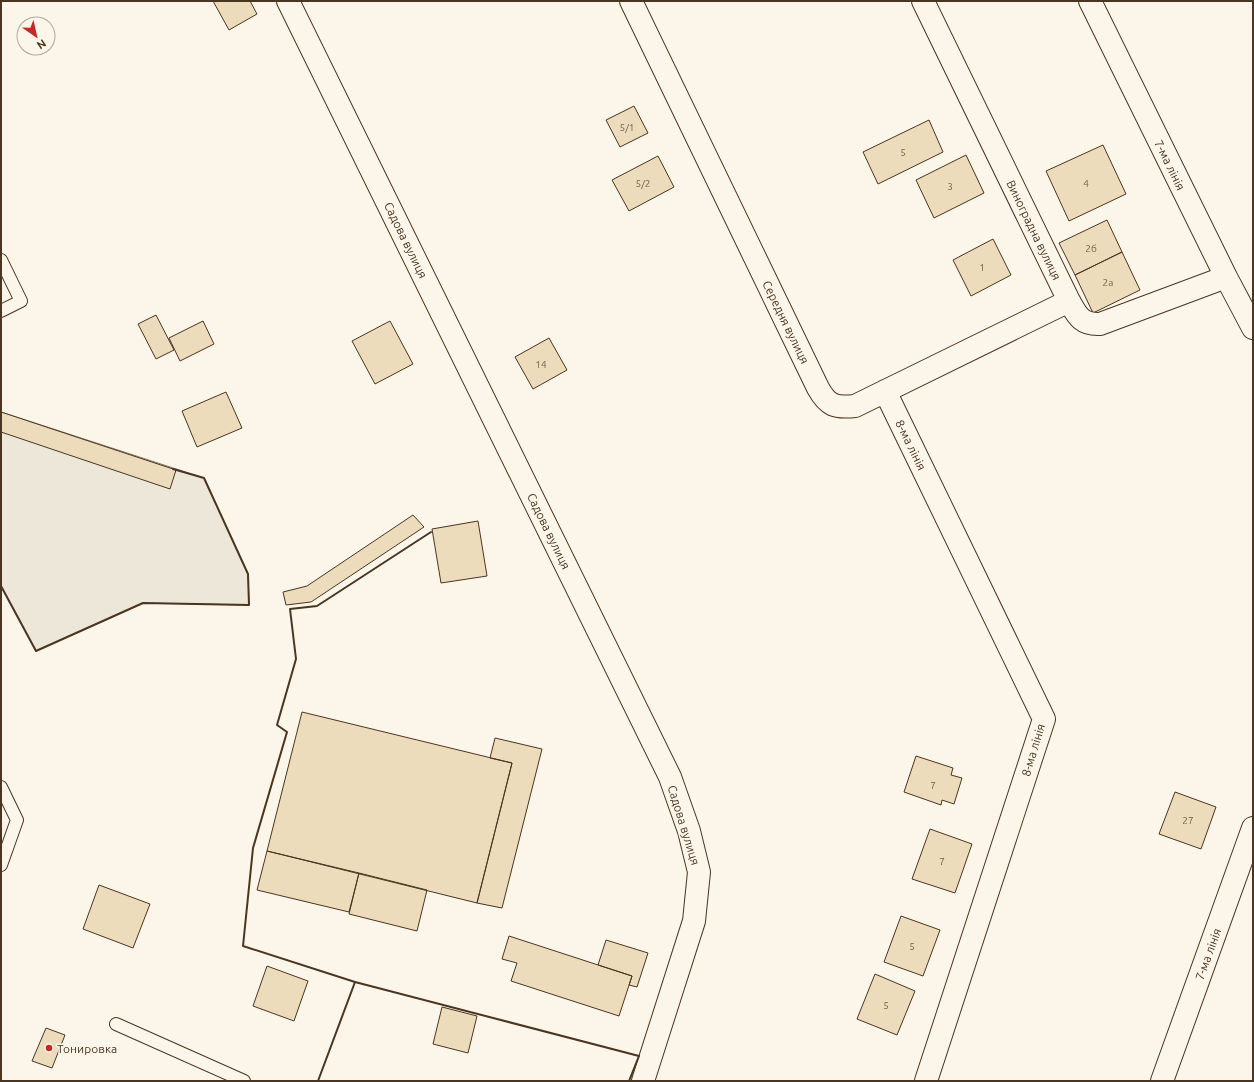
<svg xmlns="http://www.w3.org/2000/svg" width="1254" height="1082" font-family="Ubuntu,sans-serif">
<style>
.parking{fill:#ede7d9;stroke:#887966}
.building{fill:#ecdcbc;stroke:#4a3520}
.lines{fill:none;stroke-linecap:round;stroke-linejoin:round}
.service-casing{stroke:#4a3520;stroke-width:14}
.minor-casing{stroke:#4a3520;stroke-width:24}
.service{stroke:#fbf6e9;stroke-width:12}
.minor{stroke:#fbf6e9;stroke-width:22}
.wall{stroke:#4a3520;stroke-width:2}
.poi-dot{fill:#c62828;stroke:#fbf6e9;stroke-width:1.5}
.labels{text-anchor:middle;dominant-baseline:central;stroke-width:3;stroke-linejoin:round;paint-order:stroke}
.number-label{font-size:10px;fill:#725f47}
.street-label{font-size:12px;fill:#4a3520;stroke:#fbf6e9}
.poi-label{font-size:12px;fill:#4a3520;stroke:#fbf6e9;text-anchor:start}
</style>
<rect width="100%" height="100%" fill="#fbf6e9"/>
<!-- parking -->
<path class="parking" d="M1,412l203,66 44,96 1,31 -106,-2 -107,48 -35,-65z"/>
<!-- building -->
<path class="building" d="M213,1h37l7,13 -28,16z
M634,106l14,27 -28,14 -14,-27z
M929,120l14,32 -65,32 -15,-32z
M1103,145l23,49 -57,27 -23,-50z
M966,155l18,38 -50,25 -18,-38z
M658,156l16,31 -45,24 -17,-31z
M1107,220l15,32 -47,23 -16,-32z
M993,239l18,36 -40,21 -18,-36z
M1122,252l18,38 -47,23 -18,-38z
M156,315l18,35 -18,9 -18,-35z
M203,321l11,23 -34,17 -11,-23z
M390,321l23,43 -38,20 -23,-43z
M549,338l18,32 -34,19 -18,-32z
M226,392l16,36 -45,19 -15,-36z
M1,412l175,58 -6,19 -169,-57z
M413,515l11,12 -113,75 -25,3 -3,-13 24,-6z
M478,521l9,55 -46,7 -9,-54z
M302,712l210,51 -35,140 -210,-52z
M495,738l47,11 -40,159 -25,-5 35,-140 -22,-5z
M916,756l37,12 -2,7 11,3 -8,26 -12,-4 -1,5 -37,-13z
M1175,792l41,15 -15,42 -42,-15z
M930,829l42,15 -17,49 -43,-14z
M267,851l92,22 -10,39 -92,-22z
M359,873l68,17 -10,41 -68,-17z
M99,885l51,19 -17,44 -50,-19z
M901,916l39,14 -17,46 -39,-14z
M509,936l123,40 -13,40 -108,-35 6,-18 -15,-4z
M606,940l42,13 -11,34 -8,-2 3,-9 -34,-11z
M267,966l41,15 -14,40 -41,-15z
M875,974l40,17 -18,44 -40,-16z
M442,1007l35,9 -9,37 -35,-9z
M46,1028l19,7 -13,33 -20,-7z"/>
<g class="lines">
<defs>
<path id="service" d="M1,260l20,41 -20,10
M1,787l16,33 -16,45
M116,1024l128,57"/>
<path id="minor" d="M288,1l382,776 19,54 10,41 -5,49 -51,160
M631,1l187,387c10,18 17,20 37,18l214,-105
M923,1l146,300c8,14 12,24 31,23l126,-47
M1090,1l136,276 27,51
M885,391l159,328 -118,362
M1162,1081l91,-253"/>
</defs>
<!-- service casing -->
<use href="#service" class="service-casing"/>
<!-- minor casing -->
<use href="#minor" class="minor-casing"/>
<!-- service -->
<use href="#service" class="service"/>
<!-- minor -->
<use href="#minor" class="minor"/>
<!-- wall -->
<path class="wall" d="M431,532l-114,74 -27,3 6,50 -19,66 10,7 -34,116 -10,98 112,36 284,74 -10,25
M1,586l35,65 107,-48 106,2 -1,-31 -44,-96 -31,-9
M318,1081l37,-99"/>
</g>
<!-- markers -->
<circle class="poi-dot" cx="49" cy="1048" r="4"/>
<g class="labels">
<!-- number labels -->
<g class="number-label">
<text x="627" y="127">5/1</text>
<text x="903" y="152">5</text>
<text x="643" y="183">5/2</text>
<text x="1086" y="183">4</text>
<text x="950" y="186">3</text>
<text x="1091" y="248">2б</text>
<text x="982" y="267">1</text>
<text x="1108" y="282">2а</text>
<text x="541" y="364">14</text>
<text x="933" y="785">7</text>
<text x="1188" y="820">27</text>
<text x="942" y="861">7</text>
<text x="912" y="946">5</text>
<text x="886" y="1005">5</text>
</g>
<!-- street labels -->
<g class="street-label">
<text transform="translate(1170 165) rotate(64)">7-ма лінія</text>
<text transform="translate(1034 230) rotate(64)">Виноградна вулиця</text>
<text transform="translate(406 240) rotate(64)">Садова вулиця</text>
<text transform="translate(786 322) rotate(64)">Середня вулиця</text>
<text transform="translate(911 445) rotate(64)">8-ма лінія</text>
<text transform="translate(549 531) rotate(64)">Садова вулиця</text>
<text transform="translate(1033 750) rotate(-73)">8-ма лінія</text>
<text transform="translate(684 825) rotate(73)">Садова вулиця</text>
<text transform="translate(1208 954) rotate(-70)">7-ма лінія</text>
</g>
<!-- poi labels -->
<g class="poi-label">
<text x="57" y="1048">Тонировка</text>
</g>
</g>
<!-- border -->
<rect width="1254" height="1082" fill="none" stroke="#4a3520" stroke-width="4"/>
<!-- north arrow -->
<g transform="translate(36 36) rotate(146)"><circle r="19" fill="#fbf6e9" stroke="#b4a999"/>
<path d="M0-3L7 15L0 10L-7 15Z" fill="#c62828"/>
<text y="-6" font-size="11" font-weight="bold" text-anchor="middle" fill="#4a3520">N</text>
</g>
</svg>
